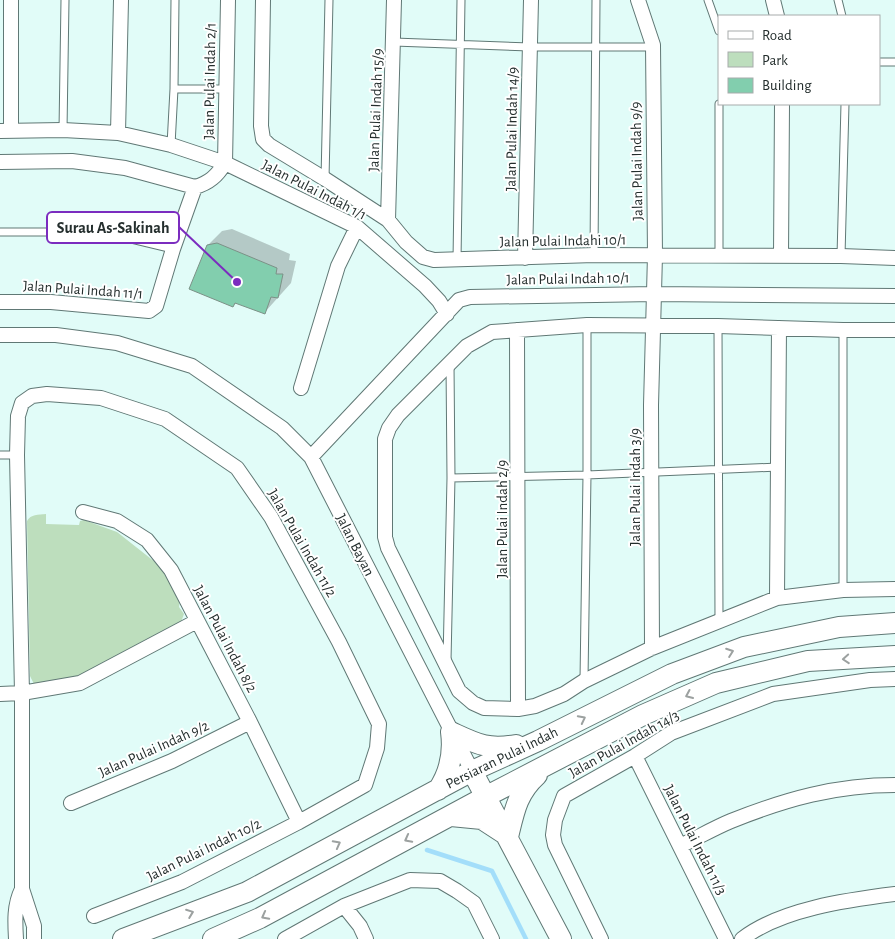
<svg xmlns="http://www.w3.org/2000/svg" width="895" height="939" font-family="'Alegreya Sans',sans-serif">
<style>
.green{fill:#bddebd}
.shadow{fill:#0003}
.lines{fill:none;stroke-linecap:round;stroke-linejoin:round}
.stream{stroke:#a3defa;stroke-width:4.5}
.building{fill:#82ceae;stroke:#7c9187}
.lane-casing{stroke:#607875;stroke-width:9}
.street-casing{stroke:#607875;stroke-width:16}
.secondary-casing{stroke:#607875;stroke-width:22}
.lane{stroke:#fff;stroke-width:7}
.street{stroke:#fff;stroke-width:14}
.secondary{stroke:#fff;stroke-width:20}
.oneway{stroke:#9ca1a0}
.labels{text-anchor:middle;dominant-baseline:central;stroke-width:4;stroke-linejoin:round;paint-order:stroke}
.street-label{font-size:15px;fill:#242e2d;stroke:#fff}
.leader{fill:none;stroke:#7b2cbf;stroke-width:2}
.callout-dot{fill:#7b2cbf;stroke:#fff;stroke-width:2}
.callout{fill:#fff;stroke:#7b2cbf;stroke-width:2}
.callout-label{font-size:16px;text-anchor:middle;font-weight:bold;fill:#242e2d}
</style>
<rect width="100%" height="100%" fill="#e1fcf8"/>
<!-- green -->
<path class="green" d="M46,514v10l33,1 1,-4 4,-1 33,12 38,30 14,17 11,20 -1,8 5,7 -3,8 -108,57 -38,7 -5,-10 -3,-155c4,-7 11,-6 19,-7z"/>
<!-- shadow -->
<path class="shadow" d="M232,229l58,25 -1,6 7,1 -5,22 -26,29 -28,-10 -4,4 -25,-61 14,-14z"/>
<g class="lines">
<!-- stream -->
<path class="stream" d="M427,850l65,21 34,68"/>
</g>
<!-- building -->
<path class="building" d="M217,243l60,25 -1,6h7l-5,24 -7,-1 -6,17 -30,-11 -2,4 -44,-18 18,-44z"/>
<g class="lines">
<defs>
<path id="lane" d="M708,0l11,31
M838,0l4,16
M394,42l136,5h123
M879,62h16
M174,89h53
M63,130l2,-130
M171,145l3,-56 1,-89
M325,179l4,-179
M0,232h85l38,5 50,12
M594,255l2,-255
M719,255v-151
M841,256l4,-152
M457,260l4,-260
M718,326l1,294
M843,330v260
M0,455h17
M451,478l136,-3 191,-8
M447,661l4,-183 -1,-114
M584,680l3,-205v-150"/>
<path id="street" d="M11,0v131
M263,0l-2,126 2,13 6,6 56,34 63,41 18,22 17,15 11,3 160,-5 247,1 54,2
M638,0l15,45 2,210 -4,150 1,243
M773,0l4,16
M0,131l63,-1 55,3 53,12 54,18 132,64 68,59 14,15 8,13
M118,133l3,-133
M0,162l72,-1 53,7 70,19c14,-4 22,-11 30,-24
M225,163l3,-163
M388,220l6,-220
M781,255l1,-151
M525,258l6,-258
M0,302h51l98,9 7,-5 17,-57 22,-62
M517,330l1,379
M895,330h-52l-125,-4 -131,-1 -95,7 -25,14 -69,69 -9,13 -4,11v98l3,11 71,143 14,12 11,5 34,1 17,-3 29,-12 20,-13 68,-33 125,-50 66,-8 52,-1
M0,335h56l61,8 75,23 90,62 29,29 161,314
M301,388l37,-122 19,-39
M311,457l148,-157 11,-3 184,-3 241,2
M83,512l34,9 30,19 24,30 79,152 49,100
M777,598l2,-270
M0,694l22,-1 58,-10 117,-62
M635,756l91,183
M71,803l101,-42 78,-39
M680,846c17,-8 34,-18 51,-25 55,-22 105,-36 164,-36
M344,906l16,20 6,13
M16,939c-1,-17 -2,-34 6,-50
M34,939v-13l-12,-37v-196l-5,-238 1,-39 4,-13 10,-7 15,-2 54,4 64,21 72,49 34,49 68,125 40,82 -2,24 -12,37 -66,37 -117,60 -88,34
M285,939l59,-33 66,-26 30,1 17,10 17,12 18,36
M601,939l-46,-94 -2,-10 2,-15 9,-24 71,-40 36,-23 102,-39 97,-14 25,-1
M742,939c39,-30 105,-39 153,-45"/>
<path id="secondary" d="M451,732c26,12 36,18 65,13
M472,771l89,168
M438,790c12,-18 16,-36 13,-58
M451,816l31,3 23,15
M508,837c6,-25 9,-44 29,-62
M123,939l124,-47 225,-121 66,-30 134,-67 72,-27 95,-20 56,-4
M213,939l47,-21 225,-121 158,-82 73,-32 92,-22 87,-5"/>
</defs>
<!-- lane casing -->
<use href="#lane" class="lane-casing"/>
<!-- street casing -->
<use href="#street" class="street-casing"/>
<!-- secondary casing -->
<use href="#secondary" class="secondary-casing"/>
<!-- lane -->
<use href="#lane" class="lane"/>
<!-- street -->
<use href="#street" class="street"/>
<!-- secondary -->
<use href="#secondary" class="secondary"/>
</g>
<!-- one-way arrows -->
<defs><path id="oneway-chevron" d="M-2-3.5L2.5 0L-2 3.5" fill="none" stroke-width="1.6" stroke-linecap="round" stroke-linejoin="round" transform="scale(1.25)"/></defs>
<g class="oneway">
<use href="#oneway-chevron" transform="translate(730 652) rotate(-20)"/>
<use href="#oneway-chevron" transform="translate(846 659) rotate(176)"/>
<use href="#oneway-chevron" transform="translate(689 695) rotate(156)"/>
<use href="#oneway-chevron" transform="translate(582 719) rotate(-27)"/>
<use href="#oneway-chevron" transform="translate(408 839) rotate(152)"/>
<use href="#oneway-chevron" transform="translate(337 844) rotate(-28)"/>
<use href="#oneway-chevron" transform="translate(190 913) rotate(-21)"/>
<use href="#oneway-chevron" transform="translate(265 916) rotate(152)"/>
</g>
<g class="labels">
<!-- street labels -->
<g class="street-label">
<text transform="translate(210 81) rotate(-89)">Jalan Pulai Indah 2/1</text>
<text transform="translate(376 110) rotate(-88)">Jalan Pulai Indah 15/9</text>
<text transform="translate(512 129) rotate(-89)">Jalan Pulai Indah 14/9</text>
<text transform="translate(637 161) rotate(-91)">Jalan Pulai Indah 9/9</text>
<text transform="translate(314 190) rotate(27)">Jalan Pulai Indah 1/1</text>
<text transform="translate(563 241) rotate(-1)">Jalan Pulai Indahi 10/1</text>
<text transform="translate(568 279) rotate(-1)">Jalan Pulai Indah 10/1</text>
<text transform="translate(83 290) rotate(4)">Jalan Pulai Indah 11/1</text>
<text transform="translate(635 487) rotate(-90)">Jalan Pulai Indah 3/9</text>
<text transform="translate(502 519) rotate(-90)">Jalan Pulai Indah 2/9</text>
<text transform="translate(302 543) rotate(60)">Jalan Pulai Indah 11/2</text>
<text transform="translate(355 545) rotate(63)">Jalan Bayan</text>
<text transform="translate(225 639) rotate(62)">Jalan Pulai Indah 8/2</text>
<text transform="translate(624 744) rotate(-29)">Jalan Pulai Indah 14/3</text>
<text transform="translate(154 749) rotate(-24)">Jalan Pulai Indah 9/2</text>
<text transform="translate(502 758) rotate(-26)">Persiaran Pulai Indah</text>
<text transform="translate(695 840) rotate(63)">Jalan Pulai Indah 11/3</text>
<text transform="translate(204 850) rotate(-26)">Jalan Pulai Indah 10/2</text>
</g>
</g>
<!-- callouts -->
<path class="leader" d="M237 282L179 227"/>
<circle class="callout-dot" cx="237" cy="282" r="5"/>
<rect class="callout" x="47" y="212" width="132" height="31" rx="5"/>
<g class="callout-label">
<text x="113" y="233">Surau As-Sakinah</text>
</g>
<!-- legend -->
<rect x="718" y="15" width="162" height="90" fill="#ffffff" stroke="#a7abab"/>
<rect x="728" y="31" width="25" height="8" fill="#ffffff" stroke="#a7abab"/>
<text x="762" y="40" font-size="15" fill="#242e2d">Road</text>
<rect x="728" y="52" width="25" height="15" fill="#bddebd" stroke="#a7abab"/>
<text x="762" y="65" font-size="15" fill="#242e2d">Park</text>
<rect x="728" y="78" width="25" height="15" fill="#82ceae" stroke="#a7abab"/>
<text x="762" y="90" font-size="15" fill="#242e2d">Building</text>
</svg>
